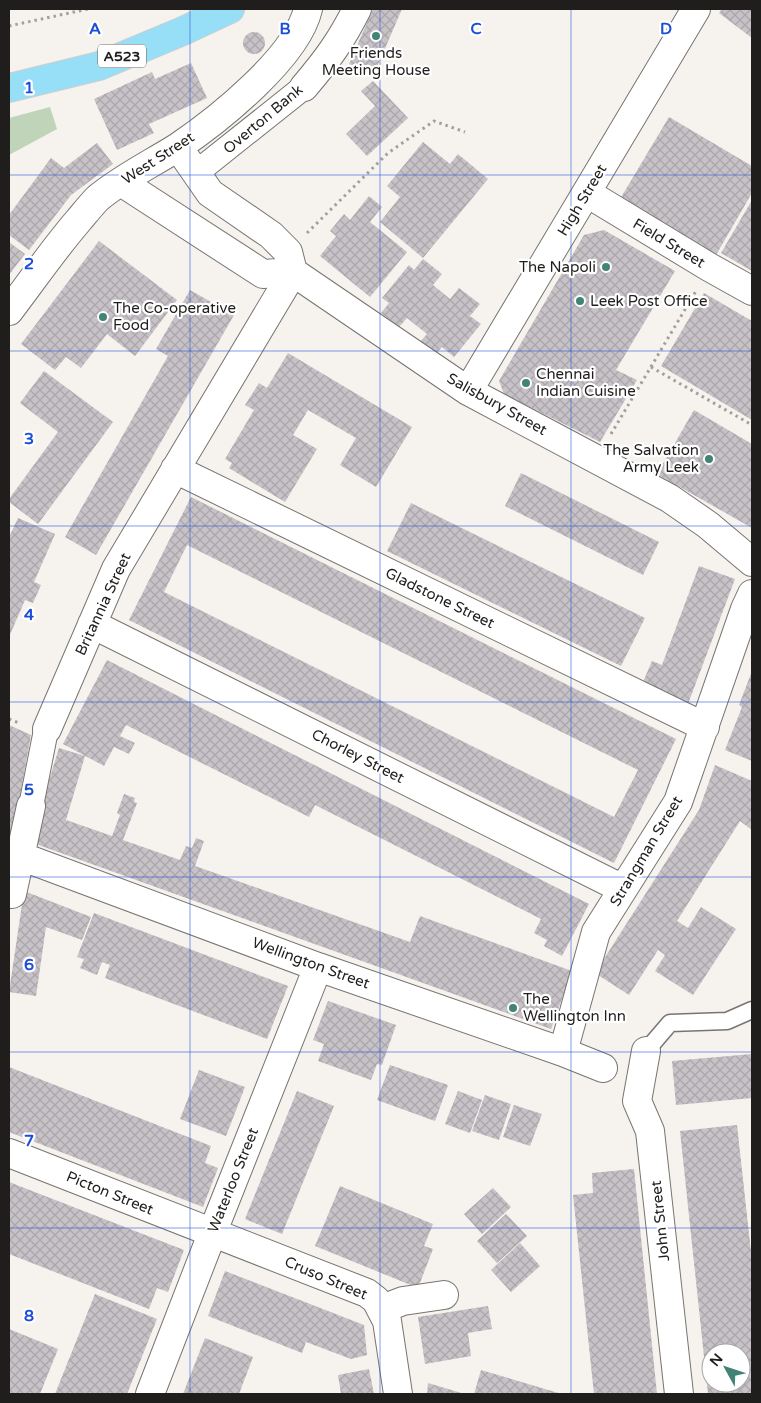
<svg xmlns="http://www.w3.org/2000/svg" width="761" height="1403" font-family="'Varela Round',sans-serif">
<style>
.grass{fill:#bfd4b8}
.building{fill:url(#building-cross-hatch);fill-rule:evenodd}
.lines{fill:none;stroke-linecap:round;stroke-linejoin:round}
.service-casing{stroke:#787571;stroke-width:19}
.pedestrian-casing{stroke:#787571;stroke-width:26}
.minor-casing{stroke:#787571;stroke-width:30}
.tertiary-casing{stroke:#787571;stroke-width:30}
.trunk-casing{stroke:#cececd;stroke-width:30}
.path{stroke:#a3a09c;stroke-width:3;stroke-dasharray:2.5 4;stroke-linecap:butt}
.service{stroke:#fff;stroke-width:16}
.pedestrian{stroke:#fff;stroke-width:24}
.minor{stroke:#fff;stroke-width:28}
.tertiary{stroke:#fff;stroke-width:28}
.trunk{stroke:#97dff7;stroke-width:28}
.grid{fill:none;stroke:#1d4ed8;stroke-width:1;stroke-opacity:0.55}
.poi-dot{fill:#418375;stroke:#fff;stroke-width:2}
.labels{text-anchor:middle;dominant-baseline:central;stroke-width:4.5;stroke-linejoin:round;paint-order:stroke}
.shield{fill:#fff;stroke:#626260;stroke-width:1}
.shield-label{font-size:14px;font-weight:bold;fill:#1f1e1c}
.poi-label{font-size:15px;fill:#1f1e1c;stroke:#fff;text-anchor:start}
.street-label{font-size:15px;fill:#1f1e1c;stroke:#fff}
.grid-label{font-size:16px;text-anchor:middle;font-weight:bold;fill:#1d4ed8;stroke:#fff;stroke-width:4.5;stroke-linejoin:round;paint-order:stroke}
</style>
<defs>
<pattern id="building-cross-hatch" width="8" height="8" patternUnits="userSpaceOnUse" patternTransform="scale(1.25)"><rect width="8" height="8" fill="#c7c2c7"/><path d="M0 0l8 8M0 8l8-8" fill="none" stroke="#aaa6aa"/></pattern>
</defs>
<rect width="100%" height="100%" fill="#f6f2ed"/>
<!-- grass -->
<path class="grass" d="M50,107l7,22 -48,26v-37z"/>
<!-- building -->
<path class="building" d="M373,9h29l-28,65 -25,-10z
M722,9h30v29l-33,-25z
M243 43a11 11 0 1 1 22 0a11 11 0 1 1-22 0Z
M191,63l16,35 -58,26 5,9 -37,17 -23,-51 58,-27 3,7z
M373,81l35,37 -41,38 -21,-22 29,-28 -14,-15z
M669,117l83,49v27l-36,62 -96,-56z
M423,142l27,22 8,-10 30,25 -65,79 -43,-36 20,-25 -13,-11z
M97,143l16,21 -42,31 -42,55 -20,-15v-20l42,-57 13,10z
M369,196l13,11 -12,15 37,30 -37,45 -50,-41 16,-20 -6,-5 14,-17 6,6z
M752,200v71l-31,-18z
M604,230l71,41 -59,99 21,10 -37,62 -96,-48 -5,-13 85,-146z
M99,241l78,59 -42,56 -28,-22 -26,34 -15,-11 -11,13 -34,-26z
M9,242l16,12 -16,21z
M423,259l19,15 -9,11 17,14 9,-11 21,16 -10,12 11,8 -27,33 -12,-10 -8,9 -15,-13 8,-9 -20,-16 -8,9 -18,-14 8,-10 -7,-5 27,-33 5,5z
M190,290l44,25 -138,240 -31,-18 103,-181 -12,-7z
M704,293l48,28v99l-91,-54z
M288,353l124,74 -36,60 -36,-22 16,-27 -48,-28 -15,25 24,14 -32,53 -56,-34 3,-5 -7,-4 29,-49 -9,-5 14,-22 8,5z
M44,371l69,51 -75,102 -29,-22v-3l49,-67 -38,-29z
M694,410l58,34v84l-95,-54z
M521,473l138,69 -16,33 -138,-69z
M191,497l485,242 -62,124 -485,-243zM187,545l451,225 -24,47 -450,-225z
M411,503l234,115 -24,48 -234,-115z
M18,518l37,16 -21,48 7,3 -8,18 -8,-3 -16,37v-100z
M699,566l36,13 -47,125 -45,-22 9,-21 10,4z
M107,660l482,244 -27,52 -18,-10 3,-6 -13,-7 7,-14 -226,-114 -6,12 -183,-92 -6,11 15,7 -6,11 -15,-7 -10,19 -41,-22z
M752,671v90l-27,-11 17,-43 -3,-2z
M9,725l22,10 -20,110 -2,-1z
M59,748l26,8 -19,64 46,16 8,-21 -3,-2 7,-19 11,4 -1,4 3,1 -14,37 57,20 6,-14 6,2 4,-10 8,3 -9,25 215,76 10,-26 152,55 -21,58 -518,-186 7,-33z
M715,765l37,16v49l-12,-9 -63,100 11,7 13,-21 35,22 -43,66 -38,-24 10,-16 -7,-5 -29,45 -34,-22 104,-163z
M24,891l67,26 -9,23 -36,-13 -10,69 -27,-4z
M94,913l194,73 -21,53 -162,-61 5,-13 -8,-3 -5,13 -17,-7 4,-9 -7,-2z
M328,1001l68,24 -14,40 -5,-1 -6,16 -53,-19 6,-17 -11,-4z
M752,1054v44l-76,7 -4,-44z
M390,1065l58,20 -13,36 -58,-21z
M9,1067l202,79 -6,17 13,5 -15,39 -194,-75z
M199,1070l46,17 -19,49 -46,-17z
M297,1091l37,15 -52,128 -37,-15z
M458,1091l24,9 -12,33 -25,-9z
M485,1095l26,9 -12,36 -27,-9z
M514,1105l28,9 -12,32 -27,-9z
M737,1125l15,136v133h-44l-28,-263zM711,1353h30v30h-30z
M634,1169l23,225h-63l-21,-199 20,-2 -1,-20z
M9,1182l175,68 -16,42 -11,-4 -8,21 -140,-55z
M340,1186l93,38 -9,22 9,3 -15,39 -103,-42z
M493,1188l18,19 -29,27 -18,-20z
M506,1214l21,22 -30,27 -20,-22z
M520,1243l20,23 -29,26 -20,-22z
M225,1271l139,54 3,30 -16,4 -45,-17 -4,11 -94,-37z
M95,1294l62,25 -30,75h-72z
M488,1306l4,23 -24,4 3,23 -46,8 -7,-47z
M9,1329l49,20 -18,45h-31z
M205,1338l48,19 -14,37h-56z
M369,1369l5,25h-33l-3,-19z
M481,1370l81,24h-88z
M428,1383l37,11h-38z"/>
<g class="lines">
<defs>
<path id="service" d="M646,1051l24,-28 57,-2 25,-11"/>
<path id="pedestrian" d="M196,173l108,-86
M31,806l14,-71 2,-6"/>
<path id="minor" d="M304,87c23,-27 37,-46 53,-78
M587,193l122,74 43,24
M175,469l530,258
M92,624l531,265
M47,729l69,-160 177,-297
M20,856l298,111 245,85 40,16
M12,894l19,-88
M646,1051l-9,50 13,30 29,263
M563,1052l33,-120 82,-130 67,-193 7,-15
M9,1153l358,140 9,7 11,21 11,73
M382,1309l21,-8 41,-6
M150,1394l69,-178 99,-249"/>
<path id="tertiary" d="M178,147l32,46 61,42 17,17 5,20
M121,182l142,92 30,-2 175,119 201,107 39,27 44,37
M9,311c23,-30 44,-61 69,-90 6,-7 13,-16 20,-23 24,-20 53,-34 80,-51 40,-27 119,-90 130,-138
M468,391l228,-382"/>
<path id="trunk" d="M9,88l90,-22 84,-35 47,-22"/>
</defs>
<!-- service casing -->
<use href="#service" class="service-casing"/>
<!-- pedestrian casing -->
<use href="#pedestrian" class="pedestrian-casing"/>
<!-- minor casing -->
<use href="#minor" class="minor-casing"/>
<!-- tertiary casing -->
<use href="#tertiary" class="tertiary-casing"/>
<!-- trunk casing -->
<use href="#trunk" class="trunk-casing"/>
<!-- path -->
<path class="path" d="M9,26l79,-17
M307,233l81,-80 46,-32 31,11
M651,367l101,58
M611,434l85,-143
M9,719l10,4"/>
<!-- service -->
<use href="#service" class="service"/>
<!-- pedestrian -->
<use href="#pedestrian" class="pedestrian"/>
<!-- minor -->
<use href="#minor" class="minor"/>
<!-- tertiary -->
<use href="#tertiary" class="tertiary"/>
<!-- trunk -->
<use href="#trunk" class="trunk"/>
</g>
<!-- grid -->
<path class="grid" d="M190,9v1385M380,9v1385M571,9v1385M9,175h743M9,351h743M9,526h743M9,702h743M9,877h743M9,1052h743M9,1228h743"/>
<!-- markers -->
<g class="poi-dot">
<circle cx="376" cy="36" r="5"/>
<circle cx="606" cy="267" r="5"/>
<circle cx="580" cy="301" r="5"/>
<circle cx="103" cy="317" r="5"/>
<circle cx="526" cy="383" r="5"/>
<circle cx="709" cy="459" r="5"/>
<circle cx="513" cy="1008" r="5"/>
</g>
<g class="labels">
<!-- shield labels -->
<rect class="shield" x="98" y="44.5" width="48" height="23" rx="4"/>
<g class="shield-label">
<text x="122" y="56">A523</text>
</g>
<!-- poi labels -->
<g class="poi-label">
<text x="376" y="53" text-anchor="middle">Friends<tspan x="376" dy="17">Meeting House</tspan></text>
<text x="596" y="267" text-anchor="end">The Napoli</text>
<text x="590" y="301">Leek Post Office</text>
<text x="113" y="308">The Co-operative<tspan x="113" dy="17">Food</tspan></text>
<text x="536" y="374">Chennai<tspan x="536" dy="17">Indian Cuisine</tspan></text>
<text x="699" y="450" text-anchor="end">The Salvation<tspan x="699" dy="17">Army Leek</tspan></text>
<text x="523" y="999">The<tspan x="523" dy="17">Wellington Inn</tspan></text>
</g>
<!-- street labels -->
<g class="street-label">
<text transform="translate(263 119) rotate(-40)">Overton Bank</text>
<text transform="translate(158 158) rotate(-33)">West Street</text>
<text transform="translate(582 200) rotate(-59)">High Street</text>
<text transform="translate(669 243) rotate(31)">Field Street</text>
<text transform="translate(497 404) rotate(29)">Salisbury Street</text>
<text transform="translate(440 598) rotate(26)">Gladstone Street</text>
<text transform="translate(103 604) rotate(-65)">Britannia Street</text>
<text transform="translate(358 756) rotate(27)">Chorley Street</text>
<text transform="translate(646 851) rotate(-59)">Strangman Street</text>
<text transform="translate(311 963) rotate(20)">Wellington Street</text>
<text transform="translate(233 1180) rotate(-68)">Waterloo Street</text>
<text transform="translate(110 1193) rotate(22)">Picton Street</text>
<text transform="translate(660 1221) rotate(-96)">John Street</text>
<text transform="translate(326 1278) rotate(23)">Cruso Street</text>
</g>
</g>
<g class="grid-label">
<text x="95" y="34">A</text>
<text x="285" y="34">B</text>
<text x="476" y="34">C</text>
<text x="666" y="34">D</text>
<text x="29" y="93">1</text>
<text x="29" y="269">2</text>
<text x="29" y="444">3</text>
<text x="29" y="620">4</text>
<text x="29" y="795">5</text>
<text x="29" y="970">6</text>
<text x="29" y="1146">7</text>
<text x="29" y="1321">8</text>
</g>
<!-- border -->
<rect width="761" height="1403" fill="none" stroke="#1f1e1c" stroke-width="20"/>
<!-- north arrow -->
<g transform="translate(726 1368) rotate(310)"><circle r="24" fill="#ffffff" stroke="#a5a5a4"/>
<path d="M0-4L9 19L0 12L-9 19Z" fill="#418375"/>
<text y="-8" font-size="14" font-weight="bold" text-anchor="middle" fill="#1f1e1c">N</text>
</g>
</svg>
